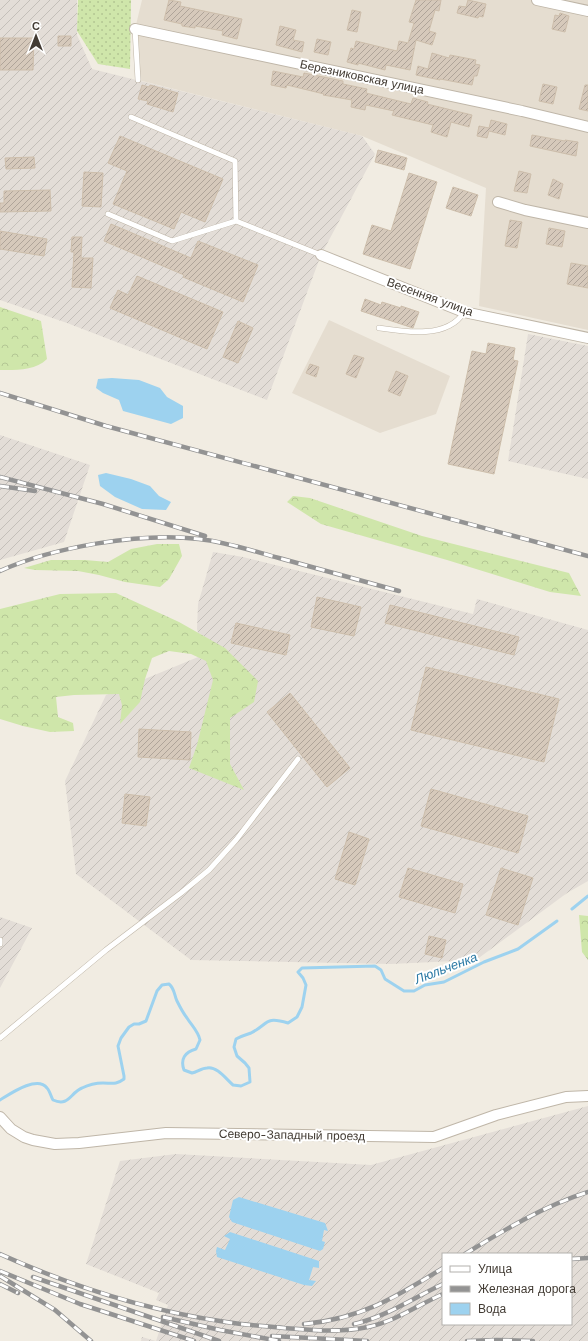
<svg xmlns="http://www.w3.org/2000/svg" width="588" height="1341" font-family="'Work Sans',sans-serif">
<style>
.residential{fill:#e5ddd0}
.industrial{fill:url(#industrial-furrows);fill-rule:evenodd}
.grass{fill:url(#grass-dots)}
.forest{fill:url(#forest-crowns)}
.water{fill:#9dd2ef}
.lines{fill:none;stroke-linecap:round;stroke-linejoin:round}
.stream{stroke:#9dd2ef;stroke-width:3}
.building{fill:url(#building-hatch);stroke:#cdbeab}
.lane-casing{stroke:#bfb6a8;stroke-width:6}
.street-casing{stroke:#bfb6a8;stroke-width:12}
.lane{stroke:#fff;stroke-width:5}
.street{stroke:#fff;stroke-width:10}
.rail-casing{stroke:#939393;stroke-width:4.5}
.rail{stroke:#fff;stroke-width:3;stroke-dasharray:9;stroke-linecap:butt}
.labels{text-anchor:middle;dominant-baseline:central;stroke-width:4;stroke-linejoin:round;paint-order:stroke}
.street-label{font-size:12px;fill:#423b33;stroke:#fff}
.water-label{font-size:13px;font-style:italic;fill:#2c7aa5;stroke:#fff}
</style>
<defs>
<pattern id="industrial-furrows" width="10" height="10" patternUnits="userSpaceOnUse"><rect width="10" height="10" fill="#e3ddd7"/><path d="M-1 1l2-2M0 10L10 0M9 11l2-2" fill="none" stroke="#c4bfb9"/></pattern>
<pattern id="grass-dots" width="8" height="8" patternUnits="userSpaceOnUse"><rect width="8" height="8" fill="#cfe6aa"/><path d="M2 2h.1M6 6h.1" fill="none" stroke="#b3c693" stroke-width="1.8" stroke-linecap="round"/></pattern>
<pattern id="forest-crowns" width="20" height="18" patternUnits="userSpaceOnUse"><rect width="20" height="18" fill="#cfe6aa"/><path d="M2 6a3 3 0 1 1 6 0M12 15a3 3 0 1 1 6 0" fill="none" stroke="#b3c693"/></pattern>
<pattern id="building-hatch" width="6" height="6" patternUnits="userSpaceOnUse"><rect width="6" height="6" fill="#d6c9bb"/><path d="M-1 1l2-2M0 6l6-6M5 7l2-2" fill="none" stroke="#afa499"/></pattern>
</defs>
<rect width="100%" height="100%" fill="#f1ece2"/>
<!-- residential -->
<path class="residential" d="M142,0h446v330l-109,-24 7,-118 -124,-52 -224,-56 -3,-51z
M329,320l121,56 -14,38 -56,19 -88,-40z"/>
<!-- industrial -->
<path class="industrial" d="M0,0h77v35l15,34 270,67 13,18 -54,101 -54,145 -200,-77 -67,-23z
M528,334l60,12v133l-80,-18z
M0,435l90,30 -26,77 -64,18z
M213,552l30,5 230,57 4,-15 111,31v251l-21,12 -91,67 -85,4 -200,-4 -115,-86 -11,-93 41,-86 97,-40 -6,-26 1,-25z
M0,917l32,11 -32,60z
M588,1106v235h-447l1,-4 14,4 12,-36 -12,-5 3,-7 -73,-29 34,-103 56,-7 195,11zM443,1254h128v70h-128z"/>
<!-- grass -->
<path class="grass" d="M78,0h53l-1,69 -32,-5 -21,-33z"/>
<!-- forest -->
<path class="forest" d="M0,307l41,14 6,38c-12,12 -31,11 -47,11z
M293,496l17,2 112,38 147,37 12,23 -31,-4 -103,-32 -126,-36 -34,-22z
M157,544h22l3,12 -13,23 -9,8 -35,-5 -26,-7 -21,-4 -43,-1 -11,-2 27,-8h34l23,2 23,-13z
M116,593l63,29 46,26 33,33 -4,21 -24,16v46l14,26 -55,-22 8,-23 16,-65 -7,-19 -15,-7 -22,-3 -17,7 -7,21 -5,23 -20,22 2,-19 -3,-11 -45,1 -18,2 2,20 15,6 1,8 -24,1 -27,-6 -23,-7v-110l60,-15z
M579,915l9,1v44l-6,-8z"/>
<!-- water -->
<path class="water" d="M112,378l27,2 21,8 7,9 16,9v12l-12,6 -48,-13 -4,-11 -16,-7 -7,-5 2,-9z
M106,473l25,6 19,7 9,10 12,6 -5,8 -24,-1 -27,-12 -15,-11 -2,-11z
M239,1197l86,26 3,8 -4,-1 -2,11 3,1 -2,7 -3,2 -88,-29 -3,-5 4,-17z
M230,1232l89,29v7l-6,-1 -4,13 7,1 -4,5 -8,-1 -87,-28 -1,-6 1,-4 8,3 5,-11 -6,-3z"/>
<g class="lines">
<!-- stream -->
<path class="stream" d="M572,909l16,-13
M0,1100c10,-6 37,-25 47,-12 3,3 4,9 6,12 16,7 17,-7 29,-12 6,-3 15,-5 21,-5 9,0 13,2 21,-4v-3l-6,-30 3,-8 8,-11 5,-3h5l7,-3 11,-30 5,-6 7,-1c6,5 5,11 8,17 3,6 6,12 10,17 5,8 11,13 13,22l-4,9c-11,3 -16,10 -12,21l8,3c5,-1 10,-5 15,-5 10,-2 19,11 26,17l8,1 9,-4 -1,-14 -4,-5 -8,-7 -3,-9 2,-8c5,-3 10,-4 15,-6 18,-9 13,-17 37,-10l9,-6 5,-10 4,-22 -3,-7 -5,-6 4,-4 73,-2 6,4 4,9 19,12h10l11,-6 19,-3 40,-20 34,-13 39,-28"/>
</g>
<!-- building -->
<path class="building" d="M169,0l12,2 -1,4 62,13 -5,20 -15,-4 1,-4 -28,-5v2l-13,-2v-2l-18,-4z
M416,0h25l-2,11 -4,-1 -6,21 7,2 -4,12 -16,-5 -6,30 -24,-5 -1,5 -27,-7v2l-11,-3 4,-14 3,1 2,-8 41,10 2,-10 9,2 6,-20 -5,-1z
M468,0l18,4 -3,13 -4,-1 -1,2 -21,-5 2,-7 7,1z
M352,10l9,2 -4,20 -10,-2z
M560,13l9,3 -4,16 -13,-3 3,-14 4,1z
M280,26l16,4 -3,10 11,2 -2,10 -26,-7z
M58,36h13v10h-13z
M0,38h34l-1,32h-33z
M317,39l14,3 -3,13 -14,-3z
M432,53l17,5 1,-3 26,5 -1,4 5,1 -3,11h-3l-2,9 -32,-6v1l-24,-5 2,-9 10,3z
M273,71l30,6 1,-4 39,8v3l24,5 -1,4 45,11 2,-6 15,4 -1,2 45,11 -3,12 -18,-5 -4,15 -16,-5 2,-7 -41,-10 2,-4 -28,-6 -1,5 -14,-3 1,-7 -29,-5 1,-1 -37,-9 -1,3 -15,-3z
M543,84l14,3 -4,17 -14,-3z
M142,85l7,2 1,-2 28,8 -5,19 -26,-8 1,-3 -10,-2z
M585,85h3v26l-9,-2z
M491,120l16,4 -2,11 -16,-4 -2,7 -10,-2 2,-10 10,2z
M532,135l33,6v-1l13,2 -2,14 -46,-10z
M120,136l103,43 -18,43 -24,-10 -7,17 -61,-25 14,-33 -19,-8z
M378,150l29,8 -3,12 -29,-8z
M34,157l1,11 -29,1 -1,-11z
M519,171l12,3 -4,19 -13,-2z
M84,172l19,1 -2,34 -19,-1z
M409,173l28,9 -27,87 -47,-15 9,-29 19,6z
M553,179l10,5 -4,15 -11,-4z
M453,187l25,8 -7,21 -25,-8z
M50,190l1,21 -51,1v-9h4v-12z
M510,220l12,2 -5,26 -12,-2z
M111,224l80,34 7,-17 60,24 -15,37 -60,-25 1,-2 -80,-34z
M549,228l16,3 -3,16 -16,-3z
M0,231l47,8 -3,17 -44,-7z
M72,237h10l-1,21h12l-2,30 -19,-1 2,-35h-3z
M571,263l17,3v22l-21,-4z
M137,276l86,36 -16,37 -97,-41 8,-18 10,5z
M365,299l16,6 1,-3 19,6v-2l18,6 -6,16 -52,-17z
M238,321l15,7 -15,35 -15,-6z
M488,343l27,5 -2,12 5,1 -24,113 -46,-10 24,-113 14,3z
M354,355l10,3 -8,20 -10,-4z
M310,364l9,3 -3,10 -10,-4z
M396,371l12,5 -8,20 -12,-5z
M317,597l44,10 -7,29 -43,-9z
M390,605l129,32 -5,18 -129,-32z
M236,623l54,12 -4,20 -55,-12z
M426,667l133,32 -15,63 -133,-32z
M290,693l60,75 -23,19 -60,-75z
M139,729l52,3 -1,28 -52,-3z
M431,789l97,27 -10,37 -97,-27z
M125,794l25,3 -4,29 -24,-3z
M349,832l20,7 -14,46 -20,-6z
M408,868l55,16 -8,29 -56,-16z
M501,868l32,10 -15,47 -32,-10z
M429,936l17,4 -4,18 -17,-4z"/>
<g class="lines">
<defs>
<path id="lane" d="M135,29l3,51
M131,117l104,44 1,60
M108,214l64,27 64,-20 85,34
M379,328c26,4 69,11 85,-16
M0,940v4
M0,1038l106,-88 75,-57 28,-23 27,-30 62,-81"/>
<path id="street" d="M537,0l51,11
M135,29l387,82 66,16
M498,202l27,8 63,13
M321,255l143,57 124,26
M0,1117l11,12 13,8 9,3 22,4 24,-1 87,-10 268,4 62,-22 70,-18 22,-1"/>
</defs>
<!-- lane casing -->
<use href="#lane" class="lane-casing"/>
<!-- street casing -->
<use href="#street" class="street-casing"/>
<!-- lane -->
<use href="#lane" class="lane"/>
<!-- street -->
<use href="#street" class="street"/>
<defs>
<path id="rail" d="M0,393l106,33 482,130
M0,477l103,27 102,32
M0,486l35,5
M0,571c53,-24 141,-39 199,-32 27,3 54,12 80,19 40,11 80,22 120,33
M0,1254c71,32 149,57 226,68 19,3 38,4 58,6 27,2 57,5 84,-1 28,-6 50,-22 75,-33
M465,1254c39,-24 79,-48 123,-62
M571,1259l17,-1
M0,1271l80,33 114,37
M0,1276l55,34 36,31
M33,1277l186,64
M0,1284l18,9
M163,1317l57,13 59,11
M304,1324c57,-5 92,-27 139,-56
M354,1324c32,-7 59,-26 89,-40
M272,1336l95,5
M467,1341l30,-1 36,1"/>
</defs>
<!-- rail casing -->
<use href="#rail" class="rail-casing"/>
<!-- rail -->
<use href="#rail" class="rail"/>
</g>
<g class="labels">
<!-- street labels -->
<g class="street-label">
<text transform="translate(362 77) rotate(12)">Березниковская улица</text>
<text transform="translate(430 297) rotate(20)">Весенняя улица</text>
<text transform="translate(292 1135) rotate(1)">Северо-Западный проезд</text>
</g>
<!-- water labels -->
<g class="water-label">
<text transform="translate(446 968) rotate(-21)">Люльченка</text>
</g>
</g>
<!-- legend -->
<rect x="442" y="1253" width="130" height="72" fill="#ffffff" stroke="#b3b1ad"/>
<rect x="450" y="1266" width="20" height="6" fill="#ffffff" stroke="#b3b1ad"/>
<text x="478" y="1273" font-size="12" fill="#423b33">Улица</text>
<rect x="450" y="1286" width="20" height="6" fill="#939393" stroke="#b3b1ad"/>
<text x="478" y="1293" font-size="12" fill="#423b33">Железная дорога</text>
<rect x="450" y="1303" width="20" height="12" fill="#9dd2ef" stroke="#b3b1ad"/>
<text x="478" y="1313" font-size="12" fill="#423b33">Вода</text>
<!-- north arrow -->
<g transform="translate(36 36)" stroke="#ffffff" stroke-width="3" paint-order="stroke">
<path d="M0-3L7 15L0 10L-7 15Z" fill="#423b33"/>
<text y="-6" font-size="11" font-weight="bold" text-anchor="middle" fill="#423b33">С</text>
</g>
</svg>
